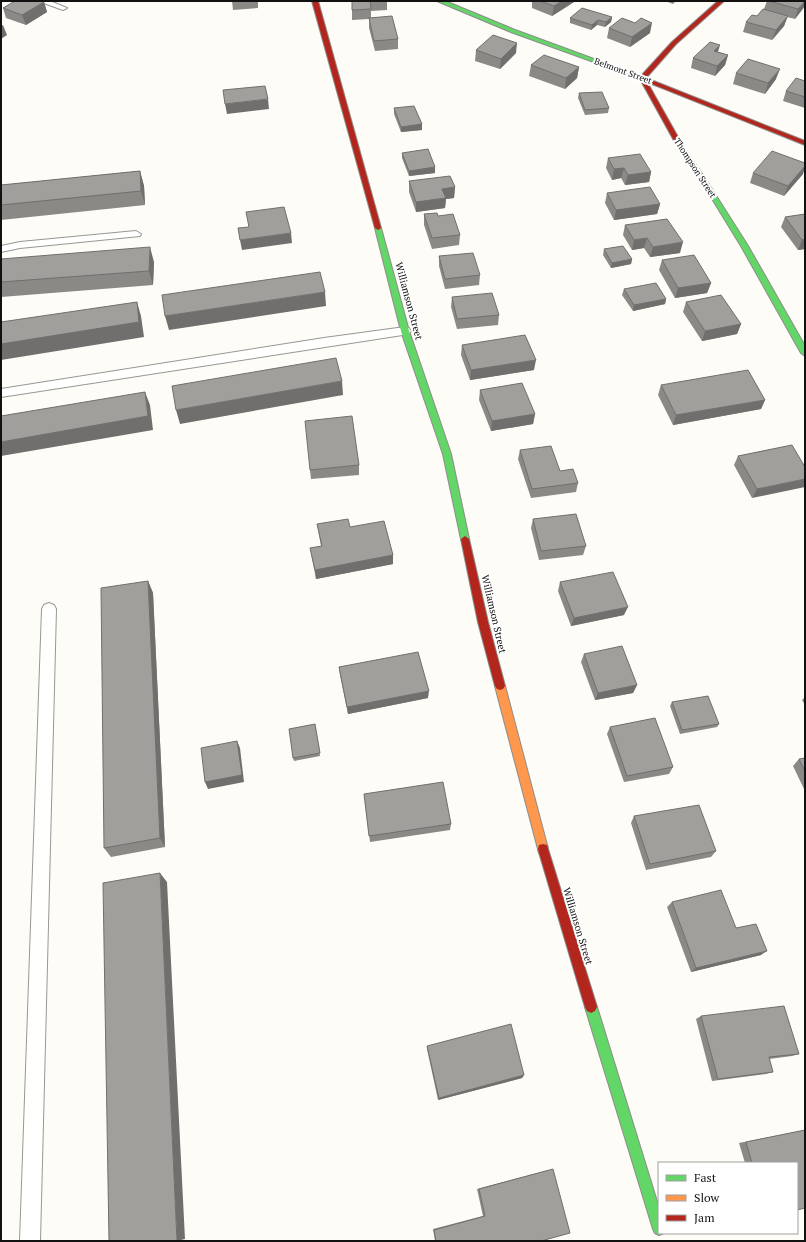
<svg xmlns="http://www.w3.org/2000/svg" width="806" height="1242" font-family="'PT Serif',serif">
<style>
.lines{fill:none;stroke-linecap:round;stroke-linejoin:round}
.lane-casing{stroke:#979795;stroke-width:2}
.fast-casing{stroke:#8e8d8b;stroke-width:2}
.slow-casing{stroke:#8e8d8b;stroke-width:2}
.jam-casing{stroke:#8e8d8b;stroke-width:2}
.lane{fill:#fffffe;fill-rule:evenodd}
.fast{fill:#63d668;fill-rule:evenodd}
.slow{fill:#ff974d;fill-rule:evenodd}
.jam{fill:#b3261e;fill-rule:evenodd}
.wall{fill:#8a8986}
.shaded-wall{fill:#716f6d}
.building{fill:#a19f9c;stroke:#716f6d}
.labels{text-anchor:middle;dominant-baseline:central;stroke-width:4;stroke-linejoin:round;paint-order:stroke}
.far-street-label{font-size:9px;fill:#111;stroke:#fff}
.street-label{font-size:10px;fill:#111;stroke:#fff}
</style>
<rect width="100%" height="100%" fill="#fdfcf7"/>
<g class="lines">
<defs>
<path id="lane" d="M38,1h12l17,7 -4,2z
M136,231l5,3 -1,2 -120,12 -19,4v-6l19,-4z
M405,327l4,1 2,3 -2,3 -408,63v-8l323,-51z
M49,603l5,2 2,4 -16,632h-20l22,-632 2,-4z"/>
<path id="fast" d="M437,1h8l70,29 117,43 -5,1 -116,-42z
M704,183h4l40,63 57,100v10l-4,-3 -60,-107 -38,-62z
M378,226l3,2 28,103 42,123 18,85 -4,3 -4,-3 -18,-85 -42,-123 -26,-103z
M591,1001l4,2 2,4 62,201v25h5l-5,2 -4,-2 -2,-4 -68,-222 2,-4z"/>
<path id="slow" d="M500,682l3,1 2,3 43,163 -1,4 -4,1 -4,-1 -1,-4 -43,-163 2,-3z"/>
<path id="jam" d="M312,1h6l63,227 -1,1 -2,1 -3,-2z
M718,1h6l-48,43 -30,34 159,63v4l-158,-63 36,64 26,38 -3,2 -2,-1 -27,-39 -37,-67 -14,-6 3,-2 12,5 31,-34z
M465,536l4,3 19,83 17,64 -2,3 -3,1 -3,-1 -2,-3 -17,-64 -17,-83z
M543,844l4,1 1,4 49,158 -2,4 -4,2 -4,-2 -2,-4 -47,-158 1,-4z"/>
</defs>
<!-- lane casing -->
<use href="#lane" class="lane-casing"/>
<!-- fast casing -->
<use href="#fast" class="fast-casing"/>
<!-- slow casing -->
<use href="#slow" class="slow-casing"/>
<!-- jam casing -->
<use href="#jam" class="jam-casing"/>
<!-- lane -->
<use href="#lane" class="lane"/>
<!-- fast -->
<use href="#fast" class="fast"/>
<!-- slow -->
<use href="#slow" class="slow"/>
<!-- jam -->
<use href="#jam" class="jam"/>
</g>
<!-- wall -->
<path class="wall" d="M232,1h26v7l-25,2z
M352,1h35v9l-16,1v7l27,21v10l-23,2 -6,-23v-9l-17,1z
M532,1h42v1l-22,14 -20,-8z
M665,1h11l-3,3z
M767,1h38v5l-10,13 -8,-2 -3,9 -12,14 -29,-8 3,-10 11,-6 7,-7z
M44,2l3,10 -21,13 -20,-7 -3,-10z
M612,17l-1,5 -6,5 -8,-2 -6,5 -21,-7v-5z
M635,23l15,10 -20,14 -23,-9 2,-10z
M476,50l40,3 -16,16 -25,-8z
M718,52l10,3 -3,10 -10,11 -24,-8 2,-10z
M531,65l48,2 -2,11 -12,11 -36,-13z
M736,73l40,6 -11,15 -32,-10z
M805,81v27l-22,-7 3,-10z
M579,93l30,15 -1,5 -23,2 -7,-17z
M394,108l28,16v6l-21,2 -7,-18z
M402,153l33,20 -26,3 -7,-18z
M608,158l43,14 -2,10 -24,3 -4,-7 -9,2 -6,-12z
M140,171l4,15 1,19 -144,15v-35z
M753,173l50,1 -19,22 -34,-13z
M409,181l46,6 -1,11 -8,1 -1,9 -29,4 -7,-20z
M607,193l53,11 -3,10 -43,6 -9,-17z
M424,214l14,2 22,19 -1,10 -27,4 -8,-24z
M805,214v35l-7,1 -17,-23 4,-10z
M625,225l55,28 -30,4 -6,-9 -12,2 -9,-15z
M604,249l28,10 -1,5 -20,4 -8,-13z
M439,256l41,19 -1,10 -34,4 -6,-23z
M1,259l153,3 -1,23 -152,12z
M662,260l49,23 -4,10 -32,5 -16,-28z
M624,289l42,10 -1,5 -32,7 -11,-16z
M452,297l47,18 -1,10 -41,4 -6,-22z
M686,302l55,22 -4,10 -35,7 -19,-29z
M462,345l72,25 -64,10 -9,-25z
M661,385l104,15 -4,9 -88,16 -15,-30z
M480,390l55,24 -2,10 -42,7 -12,-31z
M792,445l-40,53 -18,-33 4,-9z
M520,450l40,21 18,12 -2,9 -45,6 -13,-39z
M359,465v10l-48,4 -1,-9z
M533,519l53,27 -3,9 -44,5 -8,-32z
M317,524l76,31v9l-77,15 -6,-31 11,-2z
M148,581l5,12 12,254 -54,10 -7,-9z
M560,582l64,33 -53,11 -13,-35z
M584,654l53,31 -4,8 -38,7 -14,-38z
M339,667l89,31 -80,16 -8,-39z
M805,697v8l-3,-5z
M672,702l47,22 -2,3 -37,7 -10,-28z
M315,724l5,32 -26,5 -1,-3z
M610,727l63,40 -4,7 -45,8 -17,-48z
M805,758v33l-12,-25 6,-7z
M364,794l87,30 -1,6 -80,12z
M634,816l82,35 -5,6 -65,13 -15,-47z
M672,902l64,26 25,27 -70,17 -24,-65z
M701,1016l98,38 -7,2 -23,3 4,13 -7,2 -54,7 -16,-62z
M427,1046l97,29 -2,3 -84,22 -11,-51z
M805,1130l-8,33h-52l-6,-20z
M549,1170l-8,71h-106l-2,-12 50,-13 -6,-27z"/>
<!-- shaded-wall -->
<path class="shaded-wall" d="M562,1h12v1l-22,14 2,-10z
M805,1v5l-10,13 3,-10z
M44,2l3,10 -21,13 -4,-10z
M788,16l-4,10 -12,14 4,-10z
M612,17l-1,5 -6,5 1,-5z
M598,20l-1,5 -6,5 1,-5z
M652,23l-2,10 -20,14 2,-10z
M3,25l4,10 -6,4v-13z
M517,43l-1,10 -16,16 1,-10z
M720,45l-3,10 -3,-4z
M728,55l-3,10 -10,11 2,-10z
M579,67l-2,11 -12,11 1,-11z
M780,69l-4,10 -11,15 3,-11z
M268,99l1,10 -42,5 -2,-10z
M422,124v6l-21,2v-5z
M805,166v2l-2,6 -19,22 4,-10z
M435,167v6l-26,3v-5z
M624,168l-3,10 -9,2 2,-11z
M140,171l4,15 1,19 -4,-14z
M651,172l-2,10 -24,3 3,-10z
M455,187l-1,11 -8,1 -1,9 -29,4v-10l26,-13z
M660,204l-3,10 -43,6 2,-10z
M291,233l1,10 -50,7 -2,-10z
M647,238l-3,10 -12,2 2,-10z
M805,239v10l-7,1 4,-10z
M683,242l-3,11 -30,4 3,-10z
M150,247l4,15 -1,23 -4,-14z
M632,259l-1,5 -20,4 1,-5z
M711,283l-4,10 -32,5 3,-10z
M325,292l1,14 -157,24 -4,-14z
M666,299l-1,5 -32,7 1,-6z
M137,302l4,14 3,21 -143,23v-16z
M741,324l-4,10 -35,7 3,-10z
M536,360l-2,10 -64,10 1,-10z
M342,381l1,14 -163,29 -4,-14z
M145,392l5,13 3,25 -152,26v-14z
M765,400l-4,9 -88,16 3,-10z
M535,414l-2,10 -42,7 1,-10z
M805,479v8l-53,11 5,-9z
M393,555v9l-77,15 -1,-9z
M148,581l5,12 12,254 -5,-9z
M628,607l-4,8 -53,11 3,-8z
M637,685l-4,8 -38,7 3,-7z
M429,691l-1,7 -80,16 -1,-7z
M237,741l3,7 4,34 -36,7 -3,-7z
M160,873l7,9 18,357 -8,2z
M767,951l-6,4 -70,17 5,-4z
M524,1075l-2,3 -84,22 1,-2z"/>
<!-- building -->
<path class="building" d="M15,1h25l4,1 -22,13 -19,-7z
M352,1h18l1,8 -19,1z
M540,1h22l-8,5z
M769,1h36l-7,8z
M582,8l30,9 -6,5 -8,-2 -6,5 -22,-7z
M763,9l25,7 -12,14 -30,-8 6,-7 5,1z
M392,16l6,23 -24,2 -5,-23z
M622,18l13,5 6,-5 11,5 -20,14 -23,-9z
M493,35l24,8 -16,16 -25,-9z
M710,42l10,3 -6,6 14,4 -11,11 -24,-8z
M544,55l35,12 -13,11 -35,-13z
M748,59l32,10 -12,14 -32,-10z
M796,78l9,3v16l-19,-6z
M265,86l3,13 -43,5 -2,-14z
M602,92l7,16 -24,2 -6,-17z
M414,106l8,18 -21,3 -7,-19z
M428,149l7,18 -26,4 -7,-18z
M772,151l33,12v3l-17,20 -35,-13z
M640,154l11,18 -23,3 -4,-7 -10,1 -6,-11z
M140,171l1,20 -140,14v-20z
M450,176l5,11 -13,2 4,9 -30,4 -7,-21z
M650,187l10,17 -44,6 -9,-17z
M284,207l7,26 -51,7 -2,-12 11,-1 -3,-15z
M437,213l1,3 15,-2 7,21 -28,3 -8,-24z
M805,214v25l-3,1 -17,-23z
M667,219l16,23 -30,5 -6,-9 -13,2 -9,-15z
M623,246l9,13 -20,4 -8,-14z
M150,247l-1,24 -148,11v-23z
M473,253l7,22 -35,4 -6,-23z
M694,255l17,28 -33,5 -16,-28z
M320,272l5,20 -160,24 -3,-21z
M656,283l10,16 -32,6 -10,-16z
M492,293l7,22 -42,4 -5,-22z
M721,295l20,29 -36,7 -19,-29z
M137,302l2,20 -138,22v-22z
M525,335l11,25 -65,10 -9,-25z
M336,358l6,23 -166,29 -4,-24z
M748,370l17,30 -89,15 -15,-30z
M522,383l13,31 -43,7 -12,-31z
M145,392l3,24 -147,26v-26z
M352,416l7,49 -49,5 -5,-49z
M792,445l13,22v12l-48,10 -19,-33z
M551,446l9,25 13,-2 5,14 -46,6 -12,-39z
M576,514l10,32 -45,5 -8,-32z
M348,519l2,8 34,-6 9,34 -78,15 -5,-22 12,-2 -5,-22z
M613,572l15,35 -54,11 -14,-36z
M148,581l12,257 -56,10 -3,-260z
M622,646l15,39 -39,8 -14,-39z
M418,652l11,39 -82,16 -8,-40z
M708,696l11,28 -37,6 -10,-28z
M655,718l18,49 -46,9 -17,-49z
M315,724l5,29 -27,5 -4,-29z
M237,741l5,34 -37,7 -4,-34z
M805,758v13l-6,-12z
M443,782l8,42 -82,12 -5,-42z
M699,805l17,46 -66,13 -16,-48z
M160,873l17,368h-68l-6,-358z
M721,890l15,38 20,-4 11,27 -71,17 -24,-66z
M784,1006l15,48 -30,3 4,15 -55,7 -17,-63z
M511,1024l13,51 -85,23 -12,-52z
M805,1130v78l-8,2v-47h-45l-6,-21z
M553,1169l17,64 -29,8h-105l-2,-11 51,-14 -6,-27z"/>
<g class="labels">
<!-- far-street labels -->
<g class="far-street-label">
<text transform="translate(623 71) rotate(20)">Belmont Street</text>
<text transform="translate(695 168) rotate(57)">Thompson Street</text>
</g>
<!-- street labels -->
<g class="street-label">
<text transform="translate(409 301) rotate(75)">Williamson Street</text>
<text transform="translate(494 614) rotate(77)">Williamson Street</text>
<text transform="translate(578 926) rotate(73)">Williamson Street</text>
</g>
</g>
<!-- border -->
<rect width="806" height="1242" fill="none" stroke="#111111" stroke-width="4"/>
<!-- legend -->
<rect x="658" y="1162" width="140" height="72" fill="#ffffff" stroke="#a0a0a0"/>
<rect x="666" y="1175" width="20" height="6" fill="#63d668" stroke="#a0a0a0"/>
<text x="694" y="1182" font-size="12" fill="#111111">Fast</text>
<rect x="666" y="1195" width="20" height="6" fill="#ff974d" stroke="#a0a0a0"/>
<text x="694" y="1202" font-size="12" fill="#111111">Slow</text>
<rect x="666" y="1215" width="20" height="6" fill="#b3261e" stroke="#a0a0a0"/>
<text x="694" y="1222" font-size="12" fill="#111111">Jam</text>
</svg>
